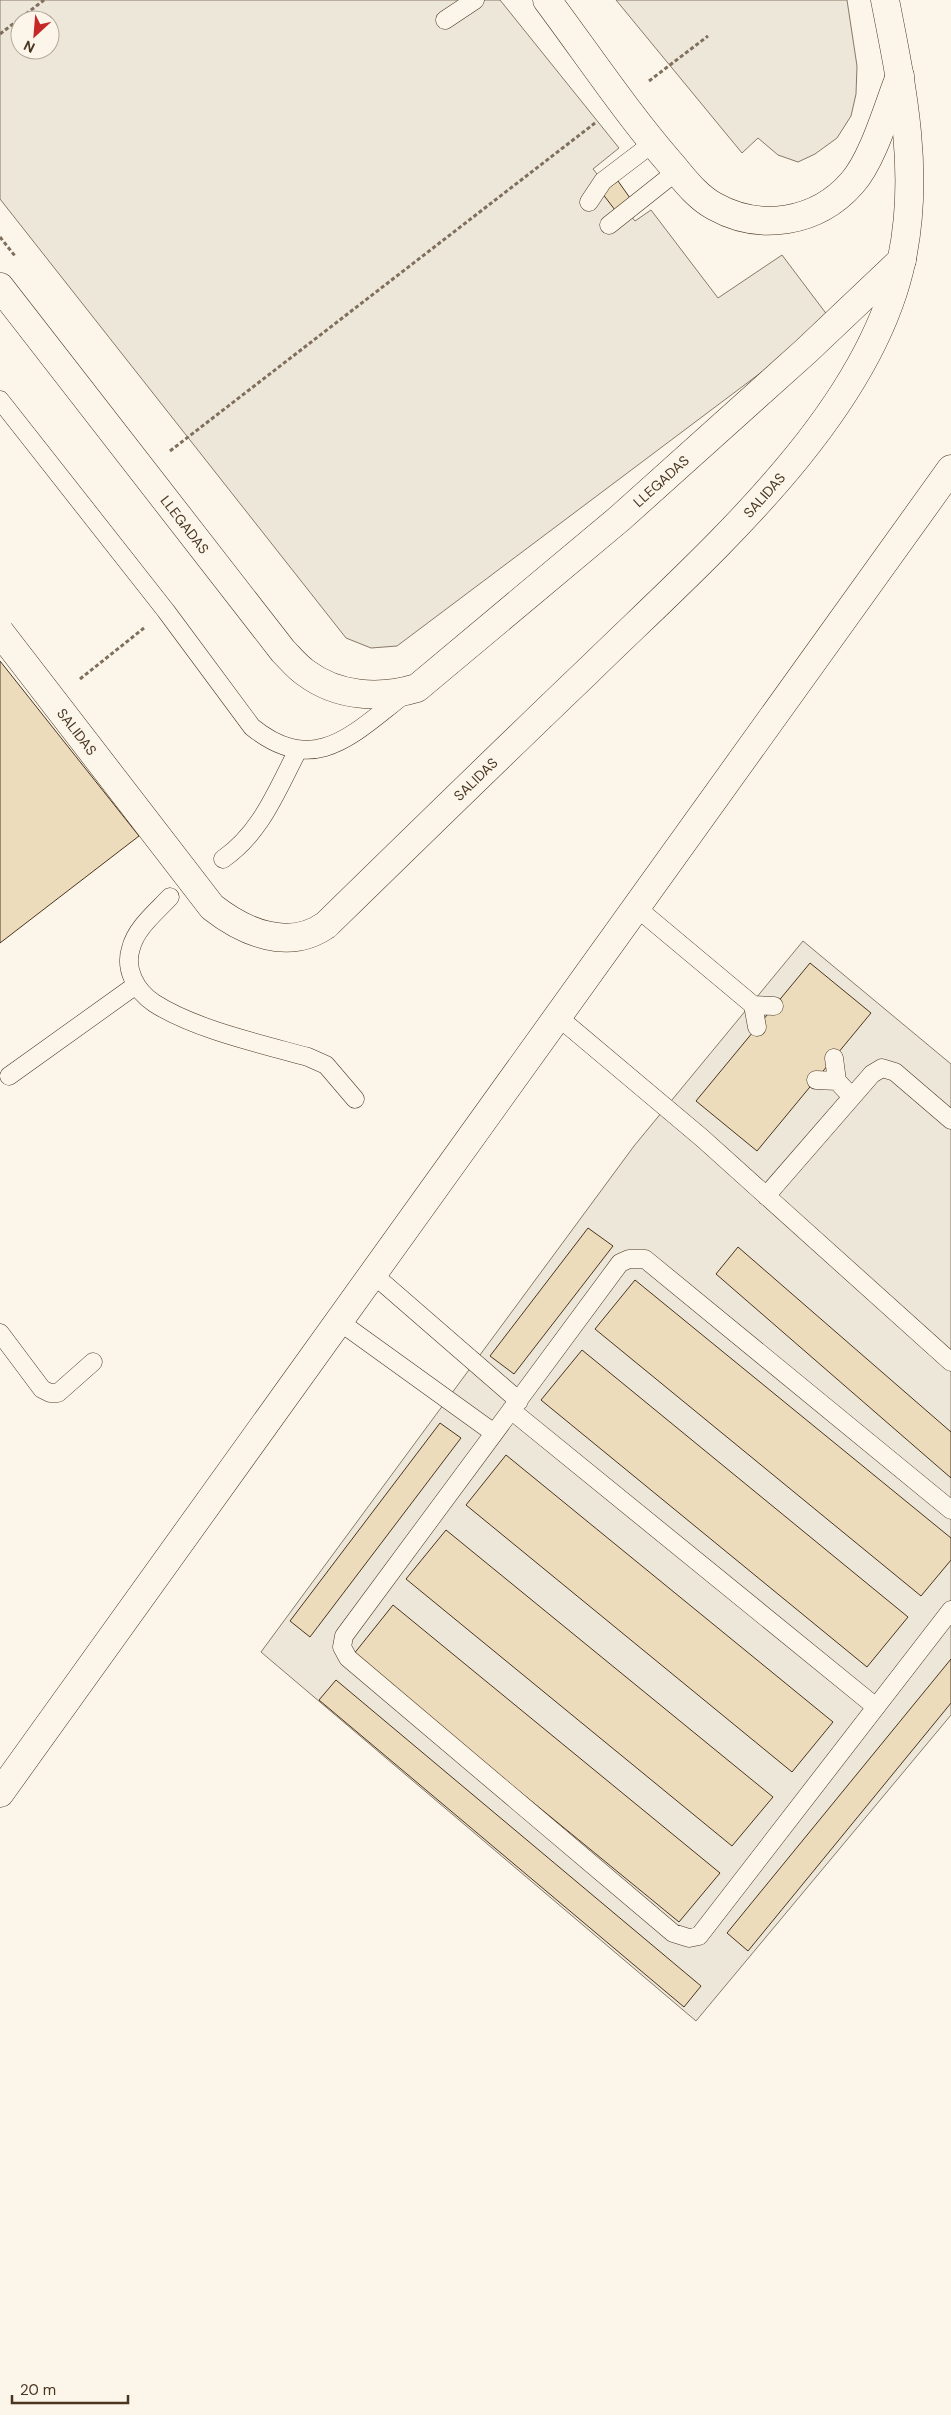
<svg xmlns="http://www.w3.org/2000/svg" width="951" height="2415" font-family="'DM Sans',sans-serif">
<style>
.parking{fill:#ede7d9;stroke:#887966;fill-rule:evenodd}
.building{fill:#ecdcbc;stroke:#4a3520}
.lines{fill:none;stroke-linecap:round;stroke-linejoin:round}
.service-casing{stroke:#4a3520;stroke-width:19}
.minor-casing{stroke:#4a3520;stroke-width:29}
.path{stroke:#7f6f5c;stroke-width:3;stroke-dasharray:4 2.5;stroke-linecap:butt}
.service{stroke:#fbf6e9;stroke-width:18}
.minor{stroke:#fbf6e9;stroke-width:28}
.minor-bridge-casing{stroke:#4a3520;stroke-width:29;stroke-linecap:butt}
.minor-bridge{stroke:#fbf6e9;stroke-width:28}
.labels{text-anchor:middle;dominant-baseline:central;stroke-width:4;stroke-linejoin:round;paint-order:stroke}
.street-label{font-size:14px;fill:#4a3520;stroke:#fbf6e9}
</style>
<rect width="100%" height="100%" fill="#fbf6e9"/>
<!-- parking -->
<path class="parking" d="M0,0h500l119,148 -26,21 42,52 16,-11 67,88 64,-43 49,65 -434,326 -26,2 -25,-10 -346,-439zM20,20h30v30h-30z
M616,0h231l10,66 -1,28 -5,22 -14,22 -22,16 -17,8 -20,-7 -20,-17 -16,15z
M803,941l148,123v651l-255,306 -435,-369 373,-506z"/>
<!-- building -->
<path class="building" d="M618,181l12,17 -15,12 -13,-17z
M0,661l139,175 -139,107z
M810,963l61,50 -114,138 -61,-50z
M588,1228l25,18 -99,128 -24,-18z
M738,1247l213,185v46l-235,-204z
M635,1280l316,258v22l-30,36 -326,-267z
M582,1350l326,267 -41,50 -326,-267z
M440,1423l21,15 -151,199 -20,-16z
M506,1455l327,267 -41,50 -326,-267z
M446,1530l327,267 -41,49 -326,-267z
M393,1605l327,268 -41,49 -326,-267z
M951,1659v44l-203,248 -21,-18z
M336,1680l365,306 -17,21 -365,-307z"/>
<g class="lines">
<defs>
<path id="service" d="M445,20l30,-20
M589,202l14,-21 50,-38
M609,225l68,-54
M0,400l166,211 86,116c63,51 102,6 153,-33
M223,859c38,-26 54,-69 75,-109
M170,897c-14,15 -34,31 -39,51 -7,21 5,43 23,55 40,26 107,41 154,54l18,8 29,34
M637,908l116,97 21,1
M753,1005l4,22
M557,1016l145,122 249,224
M834,1058l3,23 15,16
M9,1076l127,-91
M816,1080l21,1
M766,1196l106,-122 10,-6 13,4 56,48
M374,1275l145,126
M340,1322l154,111
M0,1333l42,56 8,4h8l35,-31
M511,1410l365,297
M951,1510l-306,-251h-16l-9,4 -276,373 -2,11 6,11 325,275 16,5 10,-2 252,-326"/>
<g id="minor">
<path d="M547,0c41,55 79,112 124,164 13,15 25,32 43,42 46,26 103,17 138,-23 21,-23 36,-77 48,-107"/>
<path id="s1" d="M0,287l283,364c7,7 14,16 23,22 32,24 74,26 111,15l202,-169 187,-168 96,-91"/>
<path id="s2" d="M326,925c87,-85 174,-170 262,-254 112,-110 282,-253 314,-413 18,-87 0,-172 -17,-258"/>
<path d="M0,1793l951,-1324"/>
</g>
</defs>
<!-- service casing -->
<use href="#service" class="service-casing"/>
<!-- minor casing -->
<use href="#minor" class="minor-casing"/>
<!-- path -->
<path class="path" d="M0,34l44,-34
M649,81l59,-45
M0,237l15,19
M170,451l425,-328
M80,679l64,-51"/>
<!-- service -->
<use href="#service" class="service"/>
<!-- minor -->
<use href="#minor" class="minor"/>
<defs>
<g id="minor-bridge">
<path id="s3" d="M0,632l212,275c33,26 77,44 114,18"/>
</g>
</defs>
<!-- minor-bridge casing -->
<use href="#minor-bridge" class="minor-bridge-casing"/>
<!-- minor-bridge -->
<use href="#minor-bridge" class="minor-bridge"/>
</g>
<g class="labels">
<!-- street labels -->
<g class="street-label">
<text stroke="none"><textPath href="#s1" startOffset="929">LLEGADAS</textPath></text>
<text stroke="none"><textPath href="#s2" startOffset="614">SALIDAS</textPath></text>
<text stroke="none"><textPath href="#s1" startOffset="301">LLEGADAS</textPath></text>
<text stroke="none"><textPath href="#s3" startOffset="126">SALIDAS</textPath></text>
<text stroke="none"><textPath href="#s2" startOffset="209">SALIDAS</textPath></text>
</g>
</g>
<!-- north arrow -->
<g transform="translate(35 35) rotate(206)"><circle r="24" fill="#fbf6e9" stroke="#b4a999"/>
<path d="M0-4L9 19L0 12L-9 19Z" fill="#c62828"/>
<text y="-8" font-size="14" font-weight="bold" text-anchor="middle" fill="#4a3520">N</text>
</g>
<!-- scale -->
<path d="M12 2395v8h116v-8" fill="none" stroke="#4a3520" stroke-width="2.5"/>
<text x="20" y="2395" font-size="15" fill="#4a3520" stroke="#fbf6e9" stroke-width="4" paint-order="stroke">20 m</text>
</svg>
